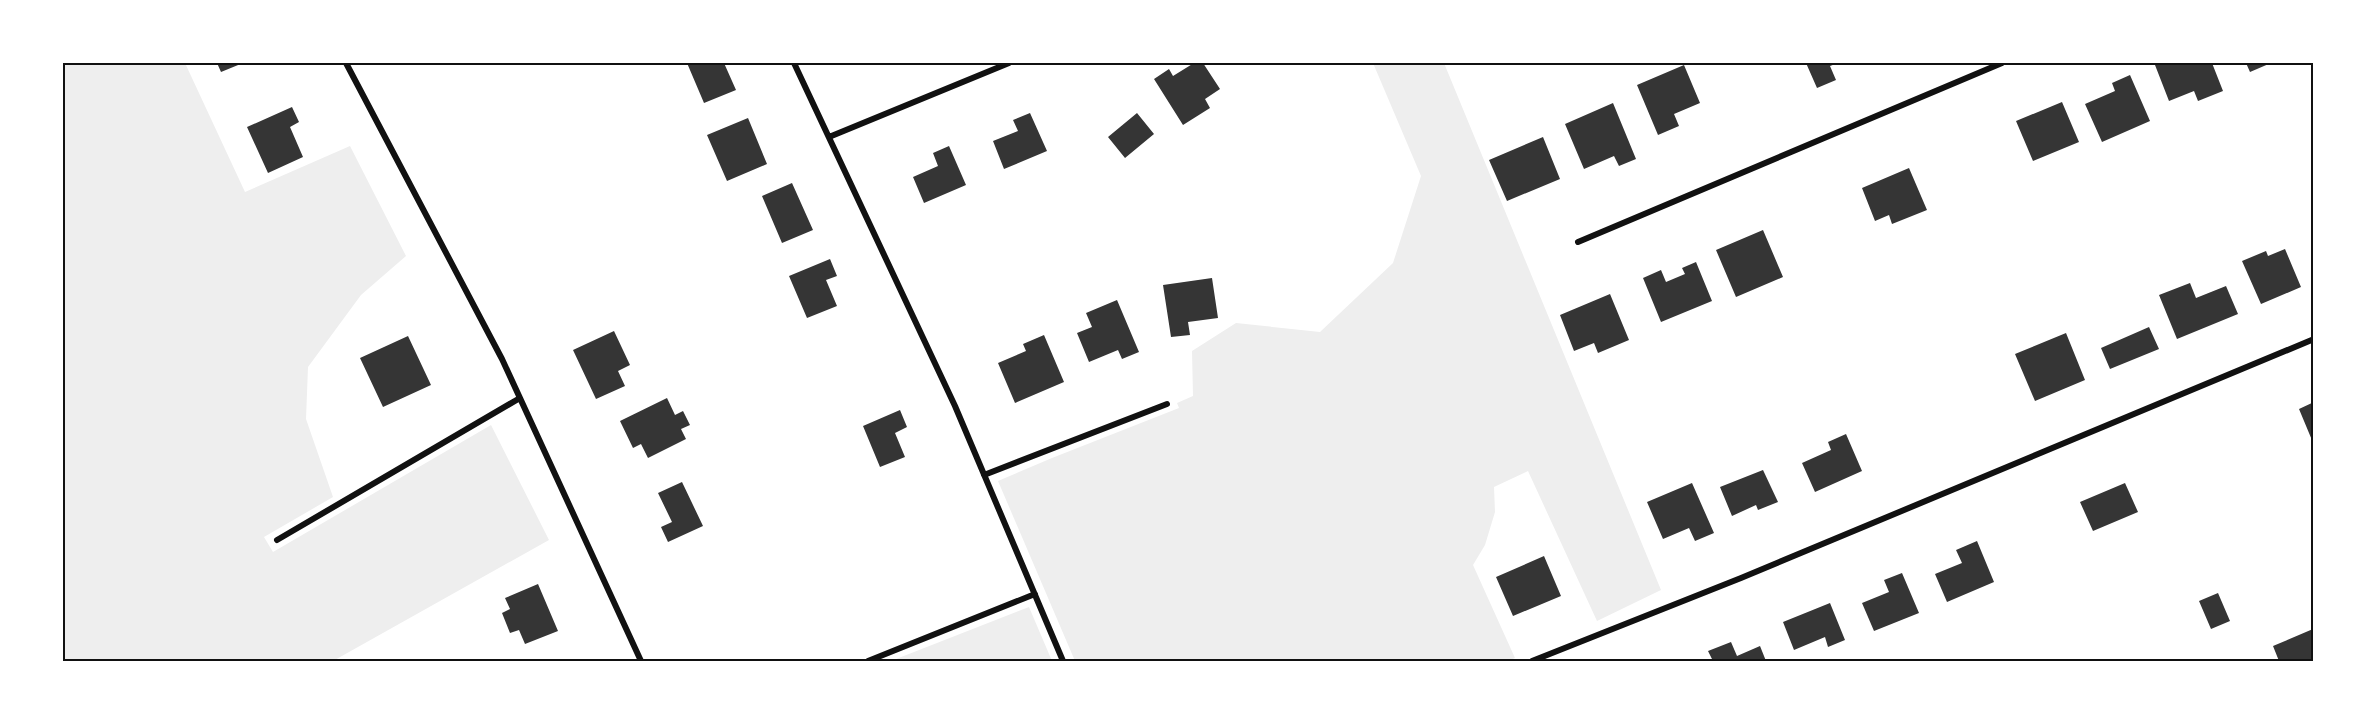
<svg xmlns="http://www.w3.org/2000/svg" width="2377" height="724" font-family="'Nunito Sans',sans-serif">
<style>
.green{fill:#eee}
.building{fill:#353535}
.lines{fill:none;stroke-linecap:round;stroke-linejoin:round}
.minor{stroke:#111;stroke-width:6}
.neatline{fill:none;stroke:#111;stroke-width:2}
</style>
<rect width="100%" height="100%" fill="#fff"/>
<!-- green -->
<path class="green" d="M63,63h122l60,129 105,-46 56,110 -45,39 -53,72 -2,52 27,78 -69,40 9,15 218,-127 58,115 -216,121h-270z
M1373,63h71l217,527 -64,31 -69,-150 -34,16 1,25 -10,33 -12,20 42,93 -7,3h-433l-77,-180 54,-23 127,-50 -2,-5 16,-7 -1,-45 44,-28 84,9 73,-69 28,-87z
M1029,607l23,54h-161z"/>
<!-- building -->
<path class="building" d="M217,63h26l-22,9z
M687,63h37l12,27 -32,13z
M1194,63h9l17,26 -15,10 5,9 -27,17 -29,-46 15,-10 4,7z
M1806,63h32l-8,3 6,14 -19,8z
M2161,63h51l11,28 -25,10 -4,-10 -25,10 -14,-36z
M2246,63h25l-21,9z
M1684,65l16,38 -26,11 5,12 -21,9 -21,-50z
M2130,75l20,46 -48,21 -17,-38 30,-13 -3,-8z
M2062,102l17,40 -46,19 -17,-40z
M1613,103l23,56 -17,7 -5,-10 -30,13 -19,-45z
M292,107l7,15 -9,5 13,30 -35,16 -21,-46z
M1030,113l17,38 -43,18 -11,-28 25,-10 -5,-11z
M1137,113l17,21 -29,24 -17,-21z
M748,118l19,46 -40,17 -20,-46z
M1543,137l17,42 -53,22 -18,-41z
M949,146l17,39 -42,18 -11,-26 25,-11 -5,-13z
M1909,168l18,42 -35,14 -3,-9 -14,6 -13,-33z
M792,183l21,47 -31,13 -20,-47z
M1763,230l20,47 -47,20 -20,-47z
M2285,249l16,38 -40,17 -19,-43 24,-10 2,5z
M830,259l7,17 -11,4 11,26 -30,12 -18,-42z
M1696,262l16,39 -51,21 -18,-44 18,-8 5,12 19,-8 -3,-6z
M1212,278l6,40 -30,4 2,13 -19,2 -8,-52z
M2190,283l6,15 30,-12 12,28 -61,25 -18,-44z
M1610,294l19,46 -31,13 -4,-10 -20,8 -14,-36z
M1117,300l22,52 -17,7 -4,-9 -29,12 -12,-29 15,-6 -6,-14z
M2149,327l10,22 -49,20 -9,-21z
M614,331l16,34 -12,6 7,15 -29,13 -23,-49z
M2066,333l19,47 -50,21 -20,-47z
M1044,335l20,47 -49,21 -17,-40 28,-12 -3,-7z
M408,336l23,49 -48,22 -23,-49z
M667,398l8,17 8,-4 7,14 -9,4 5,10 -38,19 -7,-14 -8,4 -13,-27z
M2314,402v43l-15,-36z
M900,410l7,17 -12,6 10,24 -25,10 -17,-41z
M1846,434l16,37 -47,21 -13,-29 29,-13 -3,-8z
M1763,470l15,32 -20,8 -2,-5 -24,11 -12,-29z
M682,482l21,44 -35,16 -7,-15 11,-5 -14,-29z
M1692,483l22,50 -19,8 -6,-13 -26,11 -16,-37z
M2125,483l13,29 -45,19 -13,-29z
M1977,541l17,41 -47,20 -12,-28 27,-11 -6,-13z
M1544,556l17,40 -48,20 -17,-39z
M1902,573l17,40 -45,18 -12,-28 27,-11 -5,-12z
M538,584l20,47 -33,13 -6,-14 -9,3 -8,-20 8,-4 -5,-11z
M2218,593l12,28 -19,8 -12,-28z
M1830,603l15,37 -17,7 -3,-10 -31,13 -11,-28z
M2313,629l1,32h-35l-6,-15z
M1731,642l6,14 23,-10 6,15h-53l-5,-10z"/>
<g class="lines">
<!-- minor -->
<path class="minor" d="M346,63l156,296 139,302
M794,63l161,343 108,255
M829,137l180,-74
M1578,242l424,-179
M984,475l183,-71
M277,540l243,-142
M868,661l167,-67
M1532,661l209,-83 573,-239"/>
</g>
<!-- border -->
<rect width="2377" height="724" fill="none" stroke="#ffffff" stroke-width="129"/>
<rect x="64" y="64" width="2248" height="596" class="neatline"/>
</svg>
